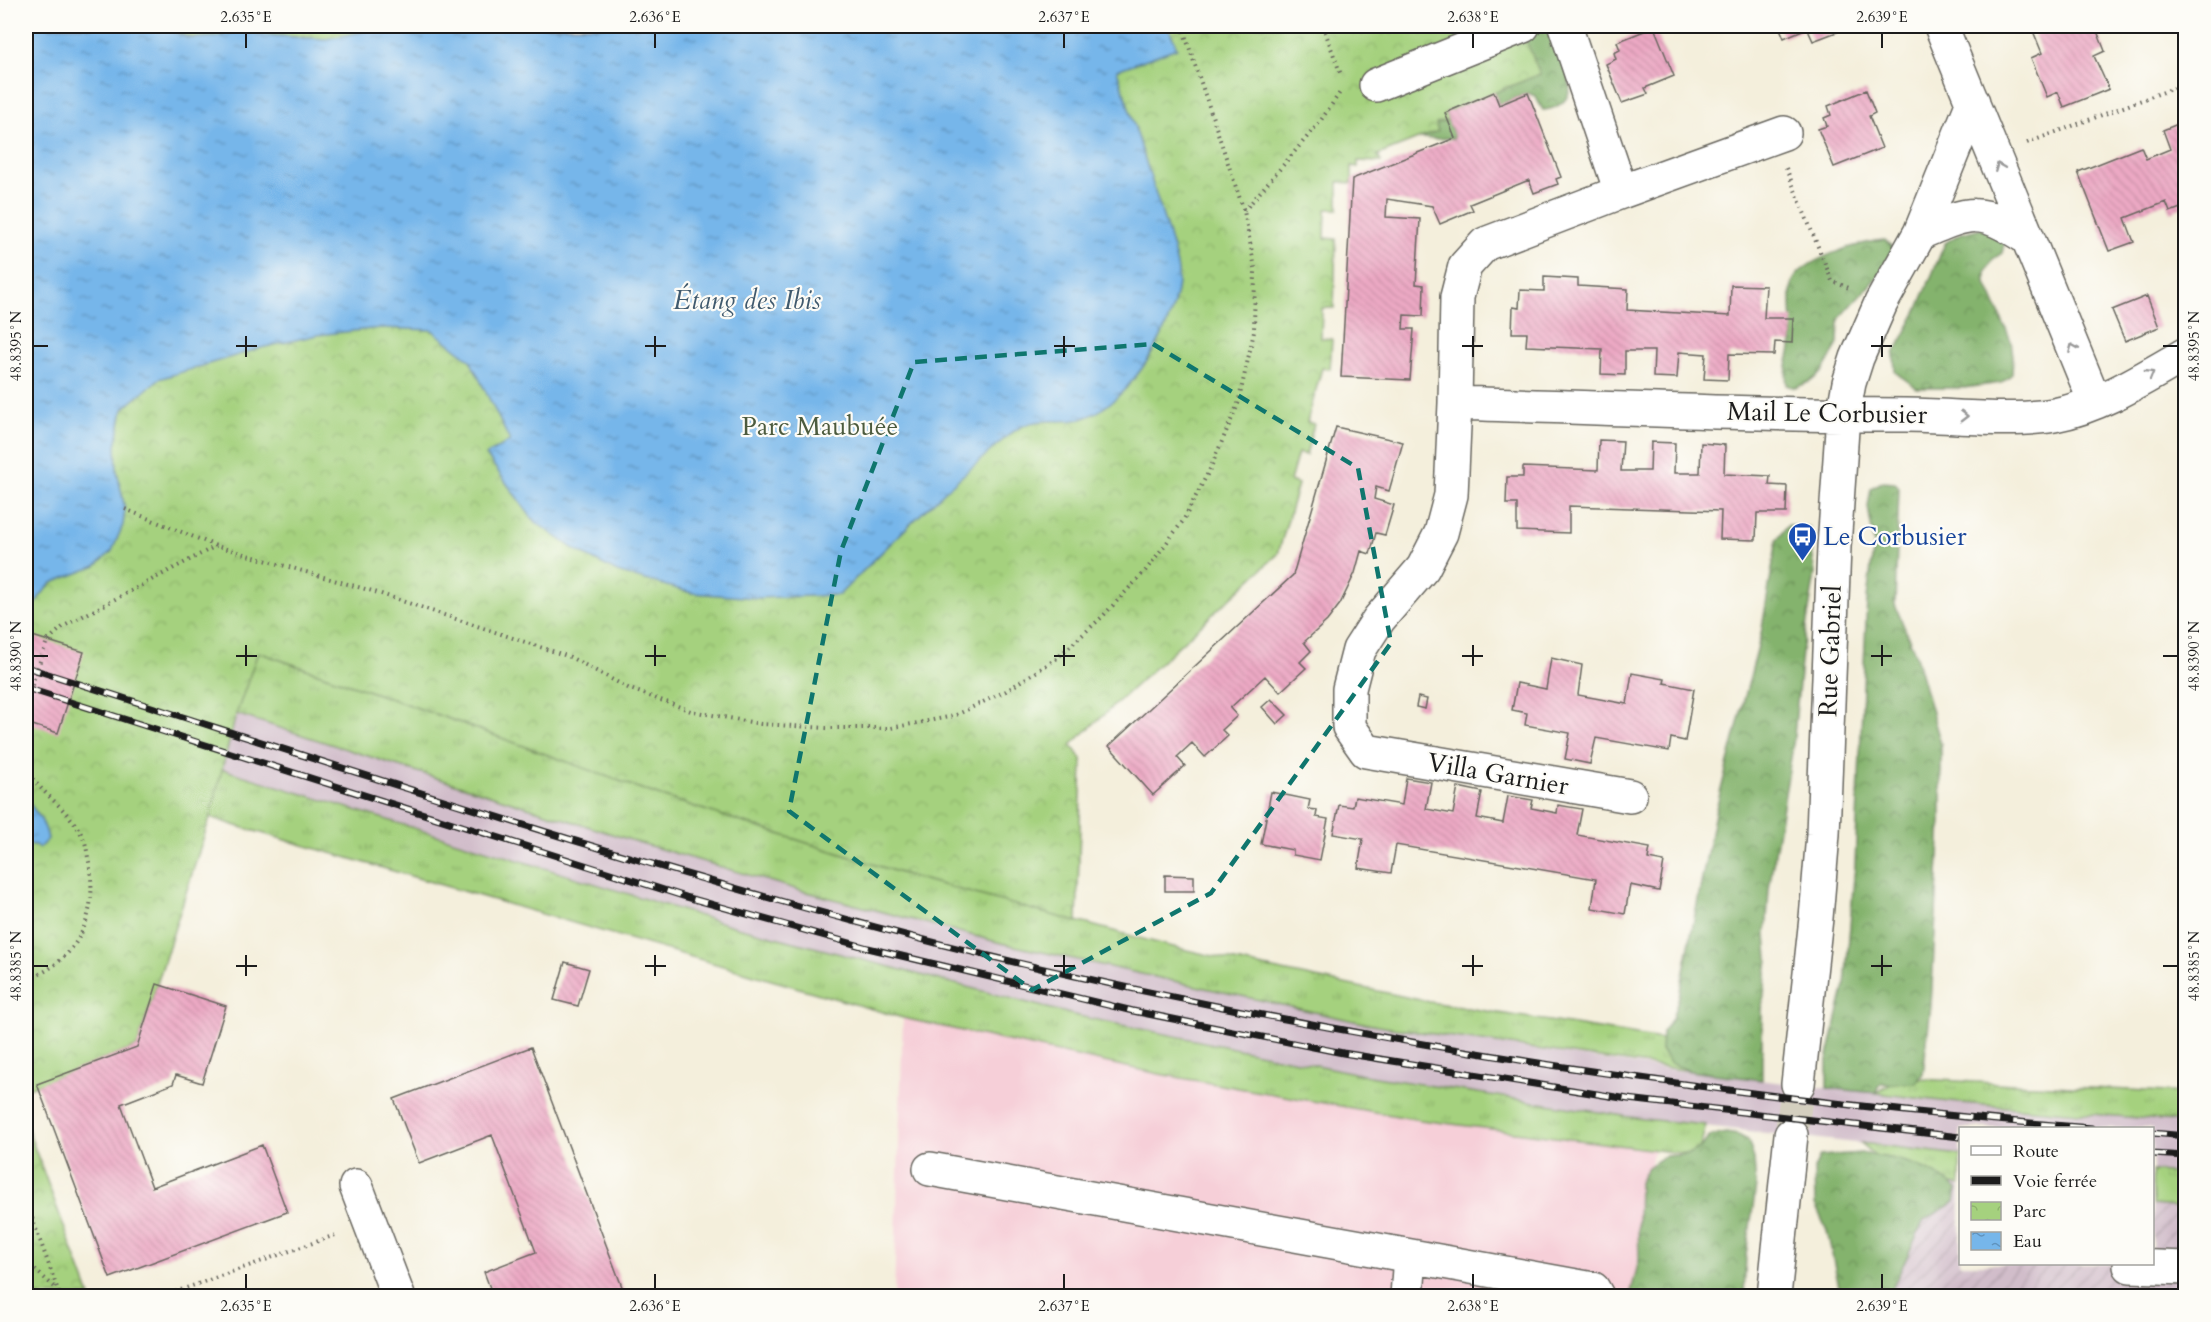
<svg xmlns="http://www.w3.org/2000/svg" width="2211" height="1322" font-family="Cardo,serif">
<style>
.built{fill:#f6cfd8}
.industrial{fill:url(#industrial-furrows)}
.railway{fill:#d1bdca}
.grass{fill:url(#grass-tufts);stroke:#60764d;stroke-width:1.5}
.forest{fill:url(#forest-crowns);stroke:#506844;stroke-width:1.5}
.park{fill:url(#park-crowns);stroke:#60764d;stroke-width:1.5}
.water{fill:url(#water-ripples);stroke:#496983;stroke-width:1.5}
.building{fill:url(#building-back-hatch)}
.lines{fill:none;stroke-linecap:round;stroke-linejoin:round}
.minor-tunnel{stroke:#d4cfbf;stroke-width:33;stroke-dasharray:33 16;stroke-linecap:butt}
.minor-casing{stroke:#68665f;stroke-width:36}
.path{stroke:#68665f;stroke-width:4;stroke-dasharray:1.5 4.5;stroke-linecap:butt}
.minor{stroke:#fff;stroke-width:33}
.rail-casing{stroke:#1c1c1c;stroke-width:7}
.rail{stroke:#fdfcf7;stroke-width:4.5;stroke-dasharray:14;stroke-linecap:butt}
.oneway{stroke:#999}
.marked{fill:none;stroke:#0f766e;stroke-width:4.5;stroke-dasharray:12 8;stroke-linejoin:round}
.ticks{fill:none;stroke:#1c1c1c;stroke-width:2}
.labels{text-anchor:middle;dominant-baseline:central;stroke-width:4.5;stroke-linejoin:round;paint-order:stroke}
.street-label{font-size:26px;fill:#1c1c1c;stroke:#fdfcf7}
.park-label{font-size:26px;fill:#4c5b3e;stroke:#fdfcf7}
.transit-label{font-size:26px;fill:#164399;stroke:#fdfcf7;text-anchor:start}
.water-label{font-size:27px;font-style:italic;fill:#405a6e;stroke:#fdfcf7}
.neatline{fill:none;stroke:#1c1c1c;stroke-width:2}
.ticks-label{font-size:15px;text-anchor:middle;fill:#1c1c1c}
</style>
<defs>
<pattern id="industrial-furrows" width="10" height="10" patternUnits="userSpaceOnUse" patternTransform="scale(1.5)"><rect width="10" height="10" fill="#d1bdca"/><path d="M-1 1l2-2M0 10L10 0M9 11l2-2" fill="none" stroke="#b3a2ad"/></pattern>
<pattern id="grass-tufts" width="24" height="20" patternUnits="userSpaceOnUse" patternTransform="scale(1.5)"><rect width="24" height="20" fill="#a5d17e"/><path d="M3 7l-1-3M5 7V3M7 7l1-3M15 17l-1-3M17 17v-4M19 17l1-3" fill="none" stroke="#8db36c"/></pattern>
<pattern id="forest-crowns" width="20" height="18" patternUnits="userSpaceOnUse" patternTransform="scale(1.5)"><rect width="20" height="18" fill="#84b36d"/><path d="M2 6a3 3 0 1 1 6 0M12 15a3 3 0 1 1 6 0" fill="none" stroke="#6b9159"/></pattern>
<pattern id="park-crowns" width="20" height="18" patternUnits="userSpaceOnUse" patternTransform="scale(1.5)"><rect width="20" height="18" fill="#a5d17e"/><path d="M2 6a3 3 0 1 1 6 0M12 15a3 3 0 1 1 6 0" fill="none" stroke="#8db36c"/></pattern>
<pattern id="water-ripples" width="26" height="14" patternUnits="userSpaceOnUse" patternTransform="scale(1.5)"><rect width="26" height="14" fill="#76b6ea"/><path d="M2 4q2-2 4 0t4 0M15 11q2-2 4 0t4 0" fill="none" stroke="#6093bd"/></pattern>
<pattern id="building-back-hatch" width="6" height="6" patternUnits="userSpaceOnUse" patternTransform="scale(1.5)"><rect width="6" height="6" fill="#eca9c4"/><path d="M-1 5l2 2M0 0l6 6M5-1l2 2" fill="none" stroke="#ca91a8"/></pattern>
</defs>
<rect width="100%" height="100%" fill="#fdfcf7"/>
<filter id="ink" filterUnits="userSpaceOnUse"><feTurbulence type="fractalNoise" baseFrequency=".0167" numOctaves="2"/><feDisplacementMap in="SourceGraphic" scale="12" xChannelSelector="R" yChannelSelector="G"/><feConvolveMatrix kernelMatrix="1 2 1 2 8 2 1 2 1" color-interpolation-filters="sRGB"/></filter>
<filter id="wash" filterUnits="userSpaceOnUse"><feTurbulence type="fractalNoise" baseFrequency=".008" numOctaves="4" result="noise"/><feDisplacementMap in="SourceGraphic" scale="24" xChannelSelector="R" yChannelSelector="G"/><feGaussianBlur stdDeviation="1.35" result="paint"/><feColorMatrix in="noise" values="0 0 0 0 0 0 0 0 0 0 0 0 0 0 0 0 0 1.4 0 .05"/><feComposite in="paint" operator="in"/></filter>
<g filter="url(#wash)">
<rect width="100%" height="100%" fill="#f4efdc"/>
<!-- built -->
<path class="built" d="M903,1018l256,56 261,46 233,30 -21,146h-738z"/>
<!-- industrial -->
<path class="industrial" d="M1931,1181l29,4v79h192l1,-59 32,3v88h-304z"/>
<!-- railway -->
<path class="railway" d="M26,662l54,2 557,178 162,48 202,53 376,83 273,41 177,21 122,14 236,20v51l-32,-2 -1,-43h-192v27l-17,-2 -300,-34 -274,-43 -291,-60 -345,-90 -671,-206z"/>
<!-- grass -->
<path class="grass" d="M176,623l282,99 200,73 252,81 259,70 66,15 195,41 244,39 37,33 -334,-48 -376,-83 -202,-53 -162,-48 -557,-178z
M62,720l671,206 345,90 291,60 274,43 63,6 -6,23 -12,6 -268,-34 -261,-46 -256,-56 -666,-192 -168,-54z
M1900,1078l285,15v29l-236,-20 -73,-9z
M1861,1143l99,12v30l-29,-4 -56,-26z
M2152,1171l33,2v35l-32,-3z"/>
<!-- forest -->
<path class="forest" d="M1363,26h192c3,13 15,50 15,61 -1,15 -14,22 -27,23l-8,-14 -7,-3 -29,12 -5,-13 -49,21 10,25 -21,1 -24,-2z
M1992,225l13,15 -3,13 -9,6 -7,13v11l25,58 2,15 -1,18 -11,9 -37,5h-47l-22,-16 -1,-18 23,-43 28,-68 14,-9z
M1885,240l8,8 -5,17 -49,54 -1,25 -16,28 -11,9 -16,7 -8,-3c-3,-20 4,-27 5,-45 1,-16 -3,-43 0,-56 6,-24 71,-43 93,-44z
M1882,482l13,1 4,4 -4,118 20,48 26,91v76l-10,186 -8,68 -7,9 -35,1 -5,9 -49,-5v-28l18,-75 10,-120 12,-266 7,-56 -6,-36 3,-19z
M1788,525l21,2 6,47 -13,78 -9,94 -24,143 -3,45 2,25 -6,52v69l-72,-9 -20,-8 -9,-13 1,-18 10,-13 7,-23 36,-183 46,-179 16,-95z
M1726,1133l12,2 10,5 6,19 2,27 -10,69 -2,41h-114l9,-36 -1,-38 1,-40 9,-15 17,-11 23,-2 12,-6 10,-12z
M1862,1153c37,6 66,11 95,36l-2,13 -31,18 -32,69 -1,7h-50l-14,-65 -12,-27 -1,-35 6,-13z"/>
<!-- park -->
<path class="park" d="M26,26h1494l20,48 -95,39 3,7 -12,4 2,7 -60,24 3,7 -23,-1v6l-6,-1v17l-14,-1v27h-12l-1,29 11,1 -2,69h-12l-1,30 11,1 -2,30 -8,-1 -15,54 7,2 -8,31 -8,-2 -8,28 8,3 -20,70 -207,191 11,14 -5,163 -167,-46 -252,-81 -200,-73 -200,-70 -22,63 -26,102 -73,230 -111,42z
M26,1125l64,171h-64z"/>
<!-- water -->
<path class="water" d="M26,26h129l37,12 23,-1 25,-6 26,4 60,4 64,-13h778l9,22 -60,22 55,175c2,8 5,17 6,26 4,48 -50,136 -97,148 -20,5 -42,-3 -62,9 -15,9 -29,24 -42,35 -48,41 -93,87 -138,132l-83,3 -64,-5 -75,-21 -43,-23 -40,-28 -48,-66 24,-14 -40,-81 -38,-30 -51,-2 -64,7 -56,13 -102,31 -36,30 -7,37 1,25 8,38 -2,16 -11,26 -16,15 -44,17 -11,12 -15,23v-142l7,-23 -7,-23z
M26,799c10,13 19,23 22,40l-9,9 -4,-3 -9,-1z"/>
<g id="blocks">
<!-- building -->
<path class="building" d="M1779,26h62l1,4 -29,11 -6,-13 -23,10z
M2031,26h64l10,25 -11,5 15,33 -45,18 -6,-15 -11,5 -16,-39 11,-5z
M1654,27l20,49 -29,12 3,6 -26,9 -16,-39 10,-5 -2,-6 6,-3 -3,-8z
M1866,90l9,23 -6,3 13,32 -48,19 -16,-38 9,-3 -3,-8 7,-3 -3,-9z
M1494,92l5,13 29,-12 33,84 -5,2 2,5 -24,9 -5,-13 -59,24 3,6 -33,14 -8,-18 -45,-7 -1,18 34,2 -4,65 8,1 -1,31 -19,-1 -1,14h11l-4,51 -69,-3 11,-198 103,-41 -10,-25z
M2185,121l1,85 -16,6 -4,-10 -41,16 9,24 -25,9 -31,-79 63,-25 5,12 24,-10 -7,-19z
M1544,277l34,2v7l50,3 -1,21 103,6 1,-31 35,1 -2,32h29l-1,25 -17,-1 -1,13 -45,-1 -1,26 -24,-1 2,-25 -27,-2 -2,26 -24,-1 1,-26h-29v24l-24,-1 1,-25 -76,-3 1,-13h-15l1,-26 6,1 1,-18 24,1z
M2147,296l12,31 -34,14 -13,-31z
M1336,427l67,15 -14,49 -13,-4 -2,12 20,6 -9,30 -9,-2 -6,21 -9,-3 -6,22 -15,31 -13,17 -23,21 7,9 -11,11 6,6 -26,24 -15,-16 -35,32 7,8 -15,14 6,6 -23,21 -13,-14 -15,14 8,9 -32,29 -44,-49 184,-171z
M1599,440l24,1 -2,30h29l1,-29 24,1 -1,30h26l1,-30 24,2 -1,29 46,2 -1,9 18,1 -1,27h-29l-1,27 -36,-1 1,-28 -152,-5v27l-52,-2v-27h-11l1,-27h16v-10l75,3z
M26,634l58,18 -26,81 -32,-10z
M1551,658l31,7 -4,30 49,9 5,-31 33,6 -1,4 30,6 -9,52 -14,-3 -2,13 -73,-13 -6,26 -25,-5 5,-26 -45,-8 2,-12 -15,-3 5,-27 29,6z
M1418,697l9,2 -2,10 -9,-2z
M1271,699l16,16 -10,9 -15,-17z
M1406,778l25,4 -5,27 27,5 5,-27 24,5 -5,26 26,5 5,-27 25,4 -2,8 26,5 1,-8 24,4 -5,26 73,13 -2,11 16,3 -5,29 -29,-6 -5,29 -33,-6 4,-29 -200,-34 -5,28 -33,-5 5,-29 -30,-5 6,-29 14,2 2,-10 47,8z
M1271,792l39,8 -2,9 9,1 -1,7 12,2 -8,41 -27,-5v-5l-32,-6z
M1165,875l29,1v15h-29z
M565,962l24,7 -11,37 -24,-6z
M157,984l69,22 -24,77 -26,-8 -3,9 -52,20 31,83 110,-42 25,67 -177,66 -73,-194 100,-37z
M531,1047l93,245 -12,4h-119l-9,-24 52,-20 -44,-117 -73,28 -25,-64z
M1904,1293l73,2v1h-73z"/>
</g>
</g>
<g filter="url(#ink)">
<use href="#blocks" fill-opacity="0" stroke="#68665f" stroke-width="1.5"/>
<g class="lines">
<!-- minor-tunnel -->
<path class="minor-tunnel" d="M1791,1135l7,-51"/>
<defs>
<path id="minor" d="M1565,26l56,166 -136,52 -20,22 -8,31 -2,106 -4,92 -10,38 -18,35 -44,51 -20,31 -10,39v38l17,24 264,45
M1941,26l154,376
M1376,85l147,-59
M1621,192l163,-59
M1920,233c51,-22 60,-26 107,5
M1455,403c150,5 300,12 450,12 47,0 103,8 149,0 45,-8 92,-38 132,-61
M1798,1084l18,-166 7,-84 11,-287 9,-132 6,-32 8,-25 24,-55 39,-70 53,-131
M930,1169l663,120 4,7
M356,1186l42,110
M2130,1266l56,2
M1407,1296l3,-40
M1774,1296l17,-161"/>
</defs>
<!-- minor casing -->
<use href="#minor" class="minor-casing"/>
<!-- path -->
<path class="path" d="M1323,26l18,49
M2027,143l147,-55 12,-11
M1786,168l46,113 17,7
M1244,211l75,-88 22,-32
M125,509l91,37 156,45 198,66 60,32 61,22 70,13 65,4h65l63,-12 52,-25 50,-32 46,-42 44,-47 37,-49 28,-54 27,-63 16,-72 1,-64 -11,-57 -62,-185
M26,702l21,-61 17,-15 152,-80
M26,769c13,24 46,41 58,71 3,6 3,15 5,22 10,54 -11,99 -63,118
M26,1201l34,95
M26,1262l31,27
M164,1296l174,-62"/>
<!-- minor -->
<use href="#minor" class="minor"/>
<defs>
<path id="rail" d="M26,667c304,96 608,199 918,278 200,50 403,88 607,120 179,27 359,49 540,63
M26,688l660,209 182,51 265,63 210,42 285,46 332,38
M2152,1133l34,3
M2152,1154l34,2"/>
</defs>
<!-- rail casing -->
<use href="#rail" class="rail-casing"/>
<!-- rail -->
<use href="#rail" class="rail"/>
</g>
<!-- one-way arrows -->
<defs><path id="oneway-chevron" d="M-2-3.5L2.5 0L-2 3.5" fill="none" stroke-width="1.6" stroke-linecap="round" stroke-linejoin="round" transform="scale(1.5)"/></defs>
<g class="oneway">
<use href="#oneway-chevron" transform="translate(1999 167) rotate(-112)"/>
<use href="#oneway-chevron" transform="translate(2073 348) rotate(-113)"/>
<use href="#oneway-chevron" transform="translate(2150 374) rotate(-30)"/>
<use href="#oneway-chevron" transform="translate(1964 416) rotate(1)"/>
</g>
</g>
<!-- marked area -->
<path class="marked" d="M1153,344l205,124 33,175 -180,250 -179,97 -243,-179 52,-260 73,-189z"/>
<!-- ticks -->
<path class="ticks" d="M246,33v15M655,33v15M1064,33v15M1473,33v15M1882,33v15M246,336v21M655,336v21M1064,336v21M1473,336v21M1882,336v21M33,346h15M236,346h21M645,346h21M1054,346h21M1462,346h21M1871,346h21M2163,346h15M246,645v21M655,645v21M1064,645v21M1473,645v21M1882,645v21M33,656h15M236,656h21M645,656h21M1054,656h21M1462,656h21M1871,656h21M2163,656h15M246,955v21M655,955v21M1064,955v21M1473,955v21M1882,955v21M33,966h15M236,966h21M645,966h21M1054,966h21M1462,966h21M1871,966h21M2163,966h15M246,1274v15M655,1274v15M1064,1274v15M1473,1274v15M1882,1274v15"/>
<!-- icons -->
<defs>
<symbol id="bus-pin" viewBox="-11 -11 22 30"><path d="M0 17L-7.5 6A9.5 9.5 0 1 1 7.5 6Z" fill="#1a4fb4" stroke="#fdfcf7"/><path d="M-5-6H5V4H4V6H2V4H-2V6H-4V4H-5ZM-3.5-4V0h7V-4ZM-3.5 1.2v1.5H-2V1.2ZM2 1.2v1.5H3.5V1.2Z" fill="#fff"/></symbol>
</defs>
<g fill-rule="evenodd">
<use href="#bus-pin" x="1786" y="520" width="33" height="45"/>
</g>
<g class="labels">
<!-- street labels -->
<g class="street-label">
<text transform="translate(1827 413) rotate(1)">Mail Le Corbusier</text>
<text transform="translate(1830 651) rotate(-88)">Rue Gabriel</text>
<text transform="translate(1498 774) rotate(10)">Villa Garnier</text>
</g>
<!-- park labels -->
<g class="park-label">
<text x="820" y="426">Parc Maubuée</text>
</g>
<!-- transit labels -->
<g class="transit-label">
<text x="1823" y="536">Le Corbusier</text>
</g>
<!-- water labels -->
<g class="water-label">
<text x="747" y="300">Étang des Ibis</text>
</g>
</g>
<!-- margin -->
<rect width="2211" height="1322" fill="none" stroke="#fdfcf7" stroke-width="66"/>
<!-- legend -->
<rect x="1959" y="1127" width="195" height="138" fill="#fdfcf7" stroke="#a3a29f" stroke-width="1.5"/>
<rect x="1971" y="1146" width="30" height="9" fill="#ffffff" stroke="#a3a29f" stroke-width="1.5"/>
<text x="2013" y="1157" font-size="18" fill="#1c1c1c">Route</text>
<rect x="1971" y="1176" width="30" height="9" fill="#1c1c1c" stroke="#a3a29f" stroke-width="1.5"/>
<text x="2013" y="1187" font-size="18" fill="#1c1c1c">Voie ferrée</text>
<rect x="1971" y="1202" width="30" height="18" fill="url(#park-crowns)" stroke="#a3a29f" stroke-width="1.5"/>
<text x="2013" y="1217" font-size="18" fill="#1c1c1c">Parc</text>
<rect x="1971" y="1232" width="30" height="18" fill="url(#water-ripples)" stroke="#a3a29f" stroke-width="1.5"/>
<text x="2013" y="1247" font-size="18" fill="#1c1c1c">Eau</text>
<rect x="33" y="33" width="2145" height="1256" class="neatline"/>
<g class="ticks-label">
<text x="246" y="22">2.635°E</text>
<text x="655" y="22">2.636°E</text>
<text x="1064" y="22">2.637°E</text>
<text x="1473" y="22">2.638°E</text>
<text x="1882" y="22">2.639°E</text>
<text transform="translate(16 346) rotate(-90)" y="5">48.8395°N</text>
<text transform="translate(2194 346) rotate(-90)" y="5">48.8395°N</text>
<text transform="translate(16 656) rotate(-90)" y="5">48.8390°N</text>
<text transform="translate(2194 656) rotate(-90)" y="5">48.8390°N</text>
<text transform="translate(16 966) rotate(-90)" y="5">48.8385°N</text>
<text transform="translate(2194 966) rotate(-90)" y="5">48.8385°N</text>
<text x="246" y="1311">2.635°E</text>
<text x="655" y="1311">2.636°E</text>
<text x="1064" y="1311">2.637°E</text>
<text x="1473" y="1311">2.638°E</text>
<text x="1882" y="1311">2.639°E</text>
</g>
</svg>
